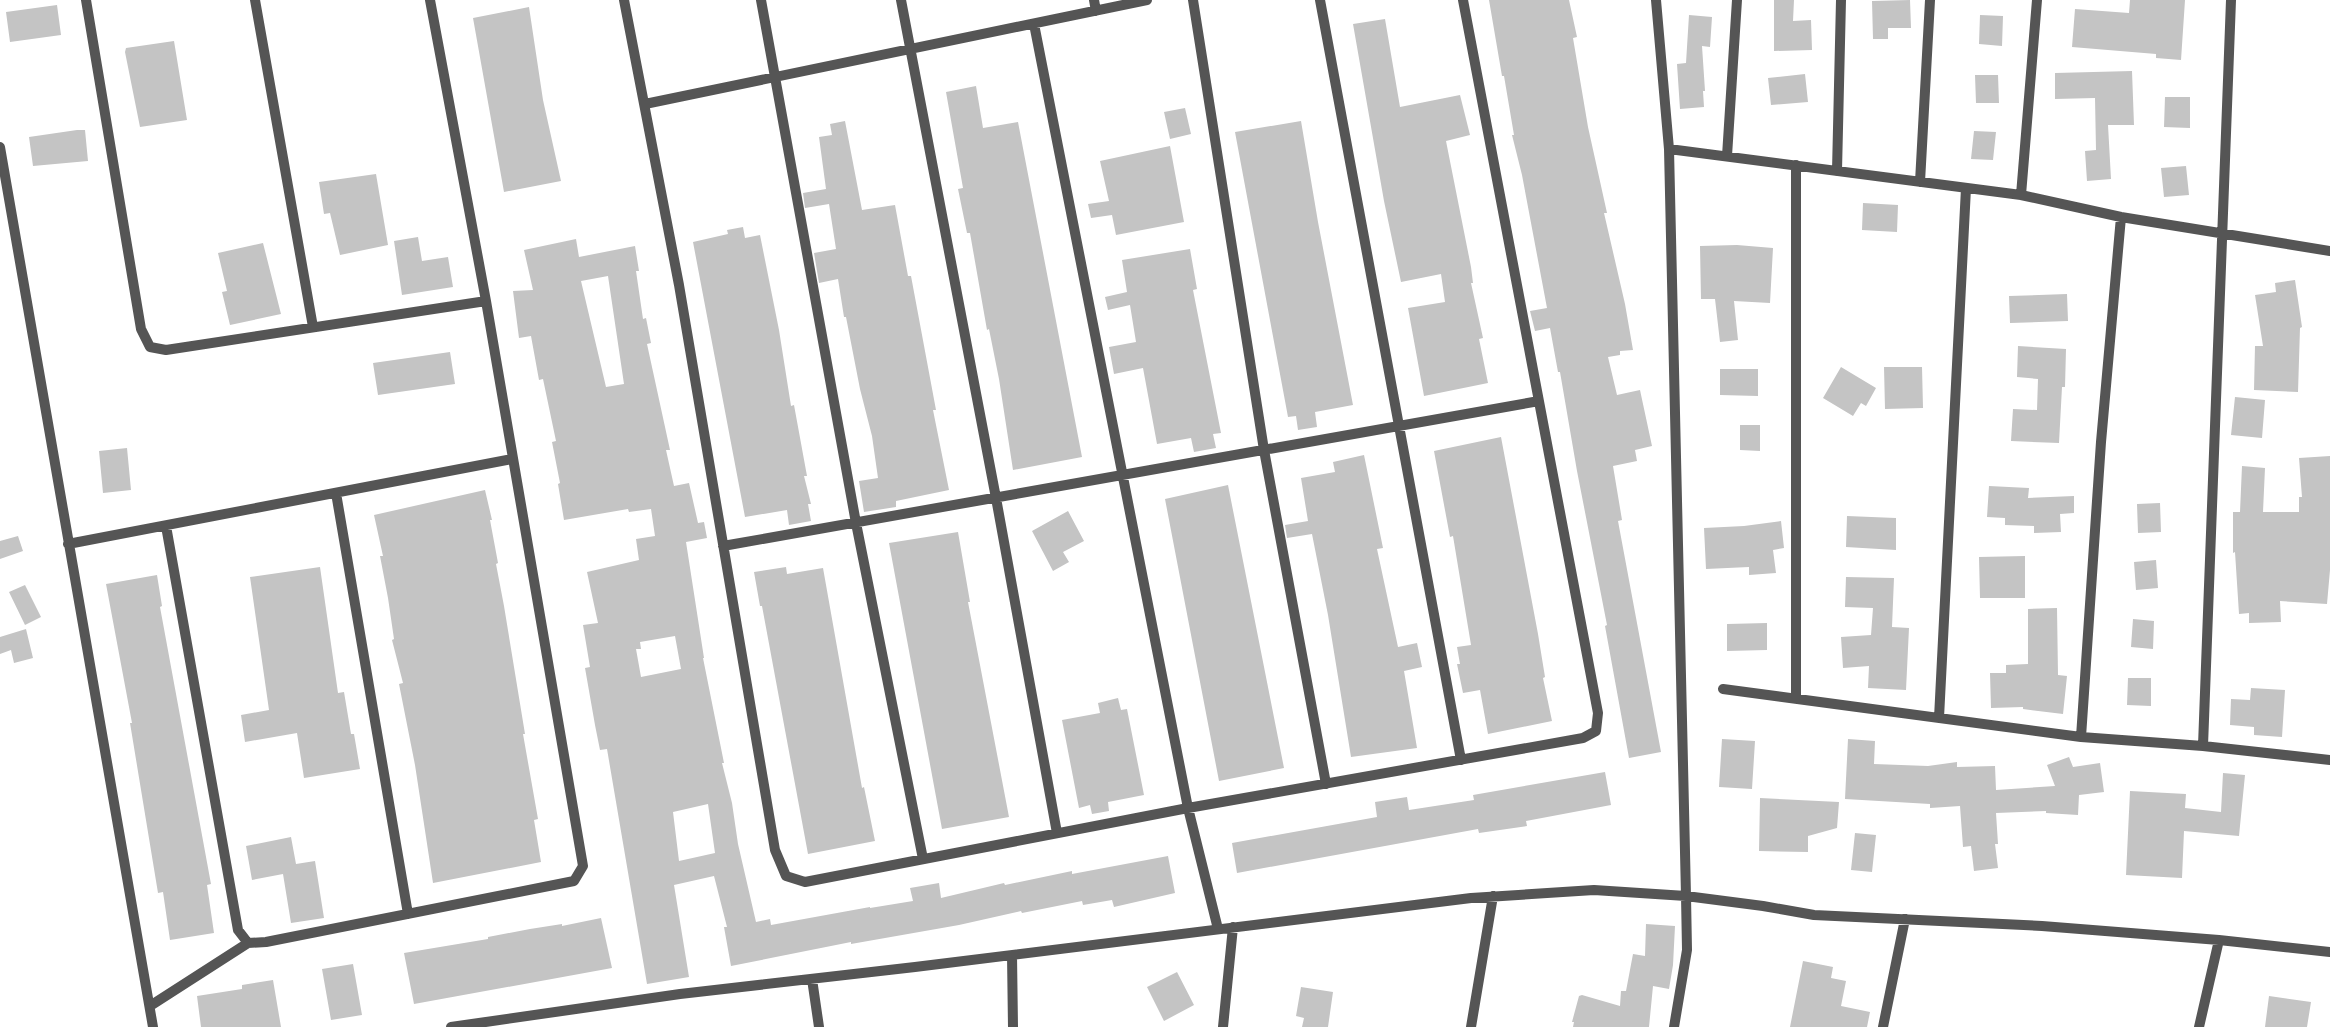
<svg xmlns="http://www.w3.org/2000/svg" width="2330" height="1027" font-family="Inter,sans-serif">
<style>
.building{fill:#c4c4c4;fill-rule:evenodd}
.lines{fill:none;stroke-linecap:round;stroke-linejoin:round}
.minor{stroke:#555;stroke-width:10}
</style>
<rect width="100%" height="100%" fill="#fff"/>
<!-- building -->
<path class="building" d="M1489,0h80l8,37 -4,1 15,89 19,86h-3l21,91 8,46 -13,1v4l-12,2 9,38 23,-5 12,56 -17,4 2,11 -24,5 9,54 -4,1 43,231 -32,6 -24,-132 2,-1 -30,-154 -17,-99h-2l-8,-44 -15,3 -5,-20 17,-3 -25,-133 -10,-40h2l-10,-59h-2z
M1774,0h20l-1,21 18,-1 1,30 -38,1z
M1910,0l1,28h-23v11h-15l-1,-38z
M2130,0h55l-4,60 -25,-2v-4l-84,-7 3,-38 54,4z
M57,5l4,30 -51,7 -4,-30z
M529,7l14,93 18,81 -57,11 -31,-174z
M1689,15l23,2 -2,30 -8,-1 3,45h-2l1,16 -24,2 -3,-45 9,-1z
M1980,15l23,1 -1,30 -23,-2z
M1385,19l15,88 60,-12 10,40 -24,6 25,126 2,16h-2l12,55 -4,1 9,44 -64,13 -16,-88 37,-6 -4,-28 -40,8 -17,-81 -31,-177z
M174,41l13,79 -47,7 -15,-75 1,-4z
M2132,71l2,54h-26l3,54 -24,2 -2,-30 11,-1 -1,-52 -40,1v-26z
M1805,74l3,28 -37,3 -3,-27z
M1975,75h23l1,28h-23z
M976,86l7,42 35,-6 64,335 -69,13 -14,-91 -10,-50 -2,1 -17,-97h-3l-9,-44 5,-1 -17,-96z
M2165,97h25v31l-26,-1z
M1185,108l6,26 -21,5 -6,-27z
M845,121l17,89 33,-5 13,71h3l25,134h-3l16,80 -53,11v6l-32,5 -5,-31 19,-3 -6,-42 -12,-47 -14,-72h-2l-6,-38 -19,4 -5,-30 22,-4 -7,-45 -24,4 -2,-15 23,-4 -7,-52 13,-2 -2,-11z
M1301,121l17,101 35,183 -38,7 2,15 -19,3 -2,-14 -8,1 -53,-285z
M77,130h8l3,31 -55,5 -4,-29z
M1974,131l22,1 -3,28 -22,-1z
M1170,146l14,76 -68,13 -4,-20 -21,3 -3,-14 21,-3 -9,-40z
M2186,166l3,29 -25,2 -3,-29z
M376,174l12,71 -48,10 -10,-42 -6,1 -5,-32z
M1863,203l35,2 -1,27 -35,-2z
M743,227l2,11 15,-3 19,95 12,76 3,-1 13,71h-3l7,28h-3l3,17 -22,4 -2,-15 -42,7 -52,-275 35,-8 -1,-4z
M418,237l4,24 26,-4 5,30 -51,8 -8,-54z
M576,239l3,18 56,-11 4,25h-3l7,48 3,-1 5,25 -4,1 23,106h-4l8,36 15,-3 9,40 6,-1 3,16 -21,4 18,116h-1l21,105h-2l10,40 6,41 18,78 14,-3 1,6 99,-18v1l43,-7 -3,-13 29,-5 2,15 63,-15 1,2 67,-14v3l96,-18 7,37 -61,14 -2,-7 -29,5 -1,-4 -60,12 -1,-2 -62,14 -108,19v-2l-120,24 -7,-39h3l-13,-51 -40,9 15,92 -42,7 -40,-235 -7,1 -5,-25 -10,-57 5,-1 -7,-42 15,-2 -11,-51 52,-12 -3,-21 19,-3 -4,-27 -22,3 -1,-3 -64,11 -6,-36 2,-1 -8,-41 4,-1 -13,-62 -4,1 -8,-44 -12,2 -6,-47 20,-1 -9,-40zM608,276l16,108 -18,3 -25,-106zM675,636l6,33 -40,8 -5,-28h5l-1,-7zM708,804l7,49 -36,8 -6,-49z
M263,243l18,71 -51,11 -8,-33 5,-1 -9,-38z
M1737,245l36,3 -3,55 -36,-2 4,39 -18,2 -5,-43h-14l-1,-53z
M1190,249l7,40 -4,1 28,143 -8,1 3,14 -22,4 -3,-14 -34,6 -14,-76 -29,6 -5,-27 27,-5 -6,-37 -22,5 -3,-13 22,-5 -5,-32z
M2295,280l7,47 -2,1 -2,64 -44,-2 1,-44h8l-8,-51 21,-3 -1,-9z
M2067,294l1,27 -58,2 -1,-27z
M2018,346l48,3 -1,38h-3l-3,56 -48,-2 2,-32 24,1 1,-31 -21,-2z
M450,352l5,32 -77,11 -5,-32z
M1841,367l35,21 -10,18 -5,-3 -8,13 -30,-18z
M1884,367h38l1,41 -38,1z
M1720,369h38v27l-38,-1z
M2235,397l30,3 -3,38 -31,-3z
M1740,425h20v26l-20,-1z
M1501,437l37,197 7,43 -2,1 9,43 -64,13 -8,-44 -17,3 -6,-29h3l-3,-17 14,-2 -18,-109 -3,1 -16,-86z
M127,448l4,42 -28,3 -4,-42z
M1364,455l19,93 -6,1 21,98 19,-4 5,24 -18,4 13,77 -66,9 -23,-142 -16,-81 -25,4 -2,-13 23,-4 -7,-43 34,-6 -2,-10z
M2330,456v114l-3,34 -47,-3 1,21 -32,1v-10l-10,1 -4,-62 -2,1v-41h7l2,-46 23,2 -2,44h36v-15h3l-3,-39z
M1228,485l56,283 -65,13 -54,-282z
M1989,486l40,2 -1,10 46,-2v17l-14,1 1,18 -27,1v-7l-29,-1v-7l-18,-1z
M485,490l7,30h-2l8,43 -2,1 8,42 21,128h-2l15,85 -4,1 7,42 -108,21 -18,-118 -16,-81 4,-1 -11,-43 2,-1 -6,-41 -8,-42h3l-9,-41z
M2160,503l1,29 -23,1 -1,-29z
M1068,511l16,30 -21,11 6,10 -16,9 -21,-40z
M1847,516l49,2v32l-50,-3z
M1781,521l3,27 -11,2 3,23 -27,2v-8l-43,2 -2,-41 40,-2z
M958,532l12,70h-2l41,215 -67,12 -53,-286z
M18,536l5,15 -23,8v-18z
M2025,556v42h-45l-1,-41z
M2156,560l2,28 -22,2 -2,-28z
M320,567l18,126 6,-1 7,42h3l6,35 -56,9 -7,-45 -52,9 -4,-27 28,-5 -19,-133z
M786,567l1,7 36,-6 39,220 2,-1 11,54 -67,13 -46,-248h-2l-6,-34z
M157,575l5,31 -2,1 51,277 -4,1 7,48 -44,7 -7,-48 -5,1 -28,-170h2l-26,-139z
M1846,577l48,1 -2,49 17,1 -3,62 -38,-2 1,-22 -26,2 -2,-31 30,-2 2,-27 -28,-1z
M25,585l16,32 -16,8 -16,-33z
M2057,608l1,67 9,1 -4,38 -40,-5v-2l-32,1 -1,-35h16v-8l22,-1v-55z
M2133,619l21,2 -1,28 -22,-2z
M1767,623v27l-40,1v-27z
M26,629l7,29 -19,5 -3,-13 -11,4v-17z
M2128,678h23v28l-24,-1z
M2251,688l34,2 -3,47 -28,-2v-8l-24,-2 1,-26 19,1z
M1118,698l3,12 6,-1 17,86 -36,7 1,9 -17,3 -2,-9 -11,3 -17,-88 38,-7 -2,-10z
M1722,739l33,2 -3,48 -33,-2z
M1848,739l27,2 -1,23 54,2 29,-4v5l38,-1 1,24 59,-4 -8,-21 22,-8 4,10 27,-4 4,29 -25,3 -1,20 -32,-2v-2l-50,2 2,31h-3l3,24 -24,3 -3,-25 -8,1 -3,-41 -30,2v-4l-85,-5z
M1605,772l6,33 -85,16 1,5 -48,7 -1,-4 -241,44 -5,-30 145,-26 -2,-15 32,-5 2,13 65,-10 -1,-5z
M2223,773l22,2 -6,61 -55,-5 -2,47 -56,-3 4,-84 56,3 -1,14 36,4z
M1760,798l79,4 -2,26 -29,8v16l-49,-1z
M1855,833l21,2 -4,37 -21,-2z
M291,837l5,27 19,-3 9,57 -33,5 -8,-49 -31,6 -6,-34z
M601,918l11,50 -198,36 -10,-51 84,-14v-2l42,-8 32,-5v2z
M1646,924l29,2 -2,39 -4,24 -16,-3 -4,41h-76l1,-5h-2l7,-26 3,-1 38,11 1,-15h5l7,-37 12,2z
M1803,961l30,6 -2,11 15,3 -5,25 29,6 -3,15h-77z
M353,964l9,51 -31,5 -9,-51z
M1177,972l17,33 -30,16 -17,-34z
M273,980l8,47h-80l-4,-31 45,-7v-4z
M1301,987l32,5 -5,35h-26l2,-9 -8,-2z
M2269,996l42,6 -4,25h-42z"/>
<g class="lines">
<!-- minor -->
<path class="minor" d="M86,0l55,329 9,18 16,3 320,-49
M255,0l58,327
M624,0l55,285 96,565 11,26 19,6 383,-74 395,-70 13,-7 2,-18 -135,-713
M761,0l95,523 67,336
M901,0l95,498 61,335
M1094,0l2,11
M1193,0l71,450 62,334
M1320,0l141,760
M1656,0l13,149 17,747 1,54 -13,77
M2231,0l-28,746 127,14
M1034,24l154,784 30,121
M645,104l502,-104
M0,147l153,880
M1669,149l352,46 100,22 209,34
M1727,156l10,-156
M1837,171l4,-171
M1920,182l10,-182
M2021,195l16,-195
M2121,217l-20,225 -20,295 122,9
M336,493l72,421
M166,526l72,404 10,13 18,-1 308,-61 9,-15 -97,-565 -56,-301
M68,544l444,-85
M723,546l816,-145
M1723,689l358,48
M1796,699v-534
M1939,718l27,-530
M1012,955l1,72
M812,979l7,48
M150,1006l98,-63
M451,1027l229,-33 235,-27 556,-69 123,-8 92,6 77,10 51,9 228,11 177,14 111,12
M1223,1027l10,-100
M1471,1027l22,-131
M1883,1027l22,-108
M2199,1027l20,-87"/>
</g>
</svg>
